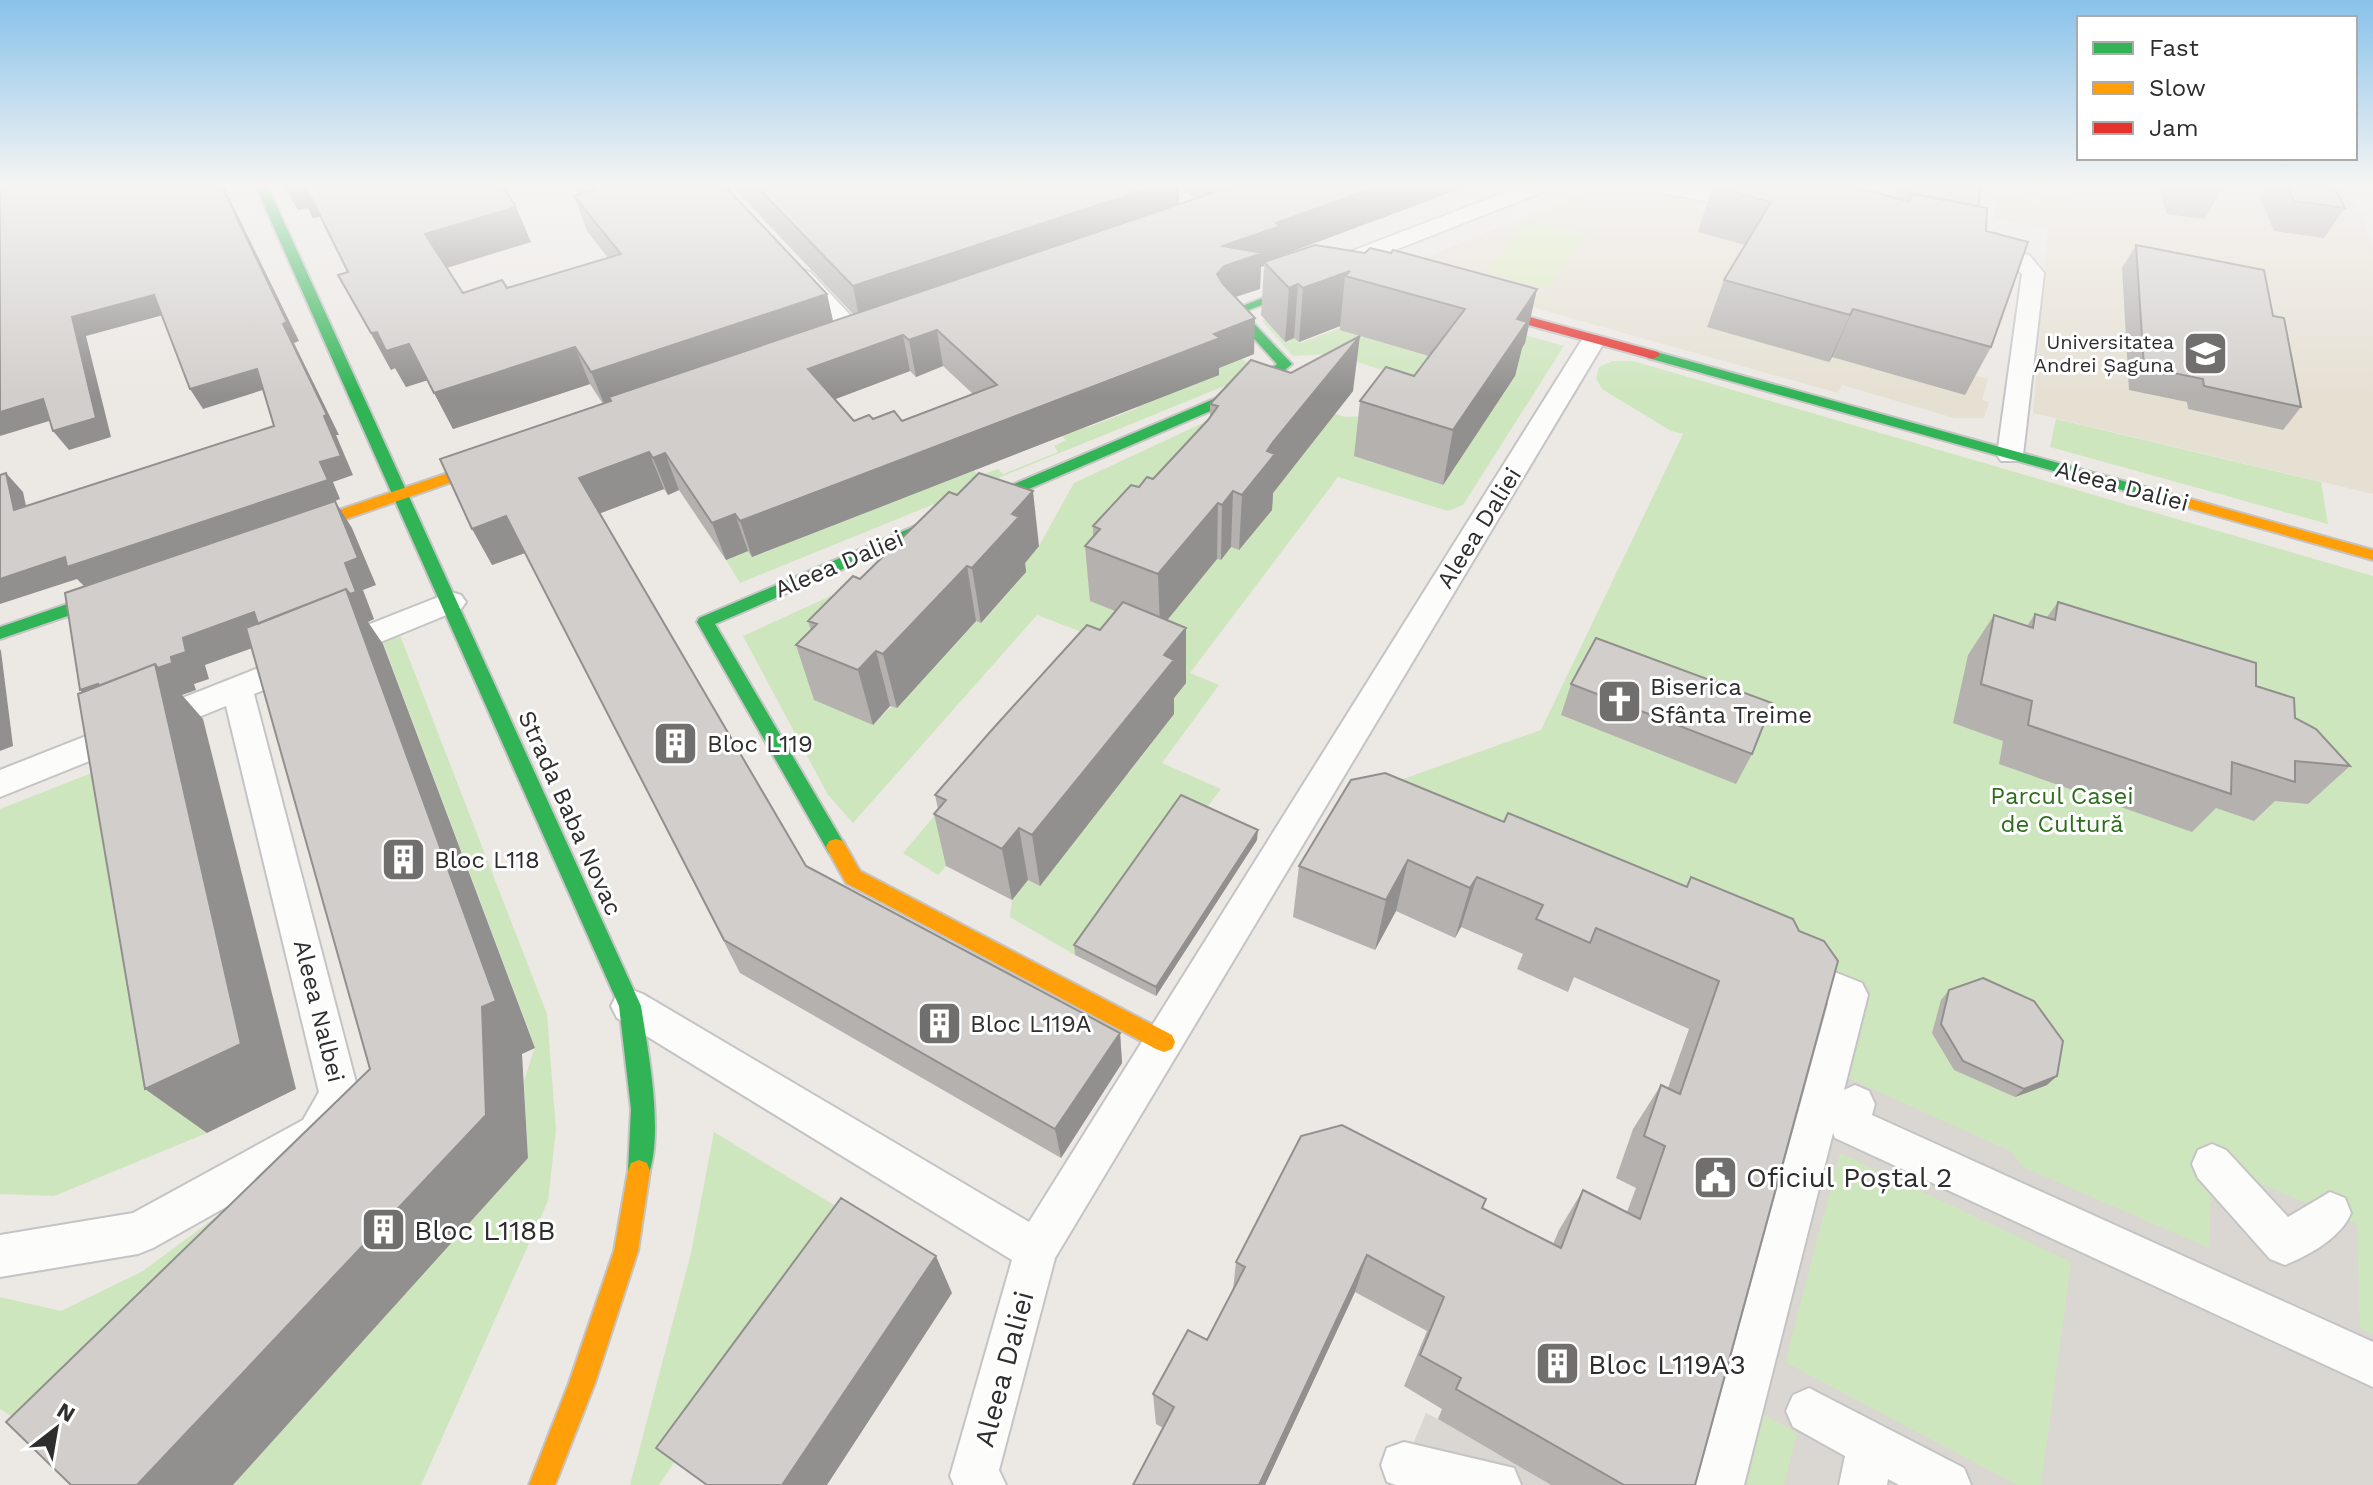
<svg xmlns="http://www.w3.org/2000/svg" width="2373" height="1485" font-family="'Work Sans',sans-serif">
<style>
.education{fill:#e6e0d3}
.green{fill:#cee6be}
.pitch{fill:#d9eabb}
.plaza{fill:#dad6d2}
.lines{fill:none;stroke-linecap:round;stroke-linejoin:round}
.street-casing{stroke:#c5c4c5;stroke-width:4}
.fast-casing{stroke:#c5c4c5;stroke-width:4}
.slow-casing{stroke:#c5c4c5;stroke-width:4}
.jam-casing{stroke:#c5c4c5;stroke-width:4}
.street{fill:#fcfcfb;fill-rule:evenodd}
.fast{fill:#30b455;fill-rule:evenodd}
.slow{fill:#ff9f0a;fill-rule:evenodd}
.jam{fill:#e5322d;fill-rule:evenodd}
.wall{fill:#b4b1af;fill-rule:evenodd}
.shaded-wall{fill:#92908e}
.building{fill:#d1cecb;stroke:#92908e;stroke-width:2;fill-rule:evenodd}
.labels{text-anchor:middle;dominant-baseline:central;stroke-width:6;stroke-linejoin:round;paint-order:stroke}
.far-poi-label{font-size:20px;fill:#2e2e2e;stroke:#fff;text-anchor:end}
.street-label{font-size:24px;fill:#2e2e2e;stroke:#fff}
.poi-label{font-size:24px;fill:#2e2e2e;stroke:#fff;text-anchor:start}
.park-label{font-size:24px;fill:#2c6e1b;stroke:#fff}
.near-poi-label{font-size:28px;fill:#2e2e2e;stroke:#fff;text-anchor:start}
.near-street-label{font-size:28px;fill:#2e2e2e;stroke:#fff}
</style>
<rect width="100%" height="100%" fill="#ece8e4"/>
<!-- education -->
<path class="education" d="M1601,187h23l93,17 256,171 15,4 -6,21 7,2 -5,16h-30l-112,-33 -4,8 -442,-124z
M2068,187h283l22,58v249l-340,-81 15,-184 -54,-10 1,-25 45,8 1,-7 26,4z"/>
<!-- green -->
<path class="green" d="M1373,292l191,54 -101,159 -15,6 -110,-34 -148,196 29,12 -57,78 59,26 -20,26 -21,-9 -105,149 -65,-38 2,-17 107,-129 9,3 46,-60 -215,138 -21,23 -35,-22 184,-219 -50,-19 -184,208 -25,-28 -85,-159 156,-71 -26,160 103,-104 6,2 43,-50 -6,-4 20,-23 35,-63 146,-68 76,-15 49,17 43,-2 26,-35 -82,-26 -39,2 -31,-35 8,-3 30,25 46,-17 14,9 97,24 -103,96 88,30 73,-108z
M1235,353l24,19 -519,211 -14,-23 22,-9 5,6 60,-24 139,-86 27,29 19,-7 5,5 55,-22 -4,-6 12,-6 -9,-9 22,-9 7,6 52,-20 -6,-6 29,-12 6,5 51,-20 -4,-5z
M1613,361h20l740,215v909h-707l136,-476 -413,-225 152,-54 142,-296 -12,-3 -69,-42 -6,-11 3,-11z
M2056,419l265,63 7,42 -278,-77z
M398,630l149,384 9,115 -8,72 -127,284h-188l295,-328 -4,-76 11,-34 -154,-410z
M132,757l75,376 -153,63 -54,-2v-385z
M714,1132l130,79 -185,274h-29l61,-232z
M224,1211l-171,232 -53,-34v-112l61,14 82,-40z"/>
<!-- pitch -->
<path class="pitch" d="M1529,220l58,16 -40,52 -60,-17z"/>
<!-- plaza -->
<path class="plaza" d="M1785,952l85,35 -24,90 166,75 11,15 186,81 3,-84 145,60 3,104 13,6v151h-332l30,-223 -231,-109 -55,209 232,123h-233l13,-52 -36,-20 -19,72h-76z
M1426,1413l12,6 113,66h-155z"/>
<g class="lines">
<defs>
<path id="street" d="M1519,187h29l-3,4 -183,72 -4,13 -8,2 -11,-7 5,-17z
M1654,187h42l62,13 3,4 -10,6 -87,-17z
M1981,242l48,13 15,18 -21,182 -4,6h-18l-4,-6 25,-181 -9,-9 -40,-11 -3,-5 3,-5z
M802,270l8,2 56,60 4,5 -4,5h-16l-56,-60 -3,-5 3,-5z
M1593,334l12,7 -550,917 -56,212 7,15h-52l-4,-9 62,-216 -395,-242 -6,-12 6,-12 13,-5 13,5 386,228 552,-881z
M451,592l10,3 5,7 -5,7 -207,85 105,400 -28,54 -178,100 -15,6 -138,23v-42l133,-22 170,-93 16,-28 -93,-386 -226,91v-27z
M1792,955l70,28 6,12 -24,95 11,-5 14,6 6,13 -3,11 501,227v45l-538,-249 -2,-5 -89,352h-48l132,-482 -49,-21 -5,-11 5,-11z
M2212,1144l14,6 62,67 42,-25 15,6 6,15c-10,25 -42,42 -66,52l-15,-6 -72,-81 -6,-14 6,-14z
M1809,1388l155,80 7,17h-72l-11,-6 -1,6h-48l6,-29 -52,-29 -7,-16 7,-16z
M1404,1442l110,26 7,17h-125l-9,-3 -6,-17 6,-17z"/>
<path id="fast" d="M256,187h12l373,819c7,45 24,130 6,173l-8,3 -8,-3 -3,-8 3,-62 -12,-103z
M1313,279l10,3 -80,30 49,52 -28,24 -549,236 131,223 -3,6 -7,2 -7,-2 -132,-231 2,-4 555,-236 23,-18 -48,-53z
M1653,351l535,148 3,3 -8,5 -535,-149 -2,-3z
M126,584l8,6 -2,4 -132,45v-12z"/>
<path id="slow" d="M504,454l5,2v6l-214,75h-12l-2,-4 2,-4z
M2183,497l190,53v10l-195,-55 -3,-3z
M836,839l7,2 17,30 312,164 3,7 -3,7 -8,3 -8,-3 -310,-166 -20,-36 3,-6z
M639,1160l8,3 3,8 -12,80 -43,132 -40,102h-26l40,-102 45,-132 14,-80 3,-8z"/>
<path id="jam" d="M1471,301l187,51 2,3 -7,4 -187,-51 -1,-3z"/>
</defs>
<!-- street casing -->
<use href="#street" class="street-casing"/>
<!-- fast casing -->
<use href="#fast" class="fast-casing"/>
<!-- slow casing -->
<use href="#slow" class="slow-casing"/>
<!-- jam casing -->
<use href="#jam" class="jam-casing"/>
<!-- street -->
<use href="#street" class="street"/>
<!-- fast -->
<use href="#fast" class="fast"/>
<!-- slow -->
<use href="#slow" class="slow"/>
<!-- jam -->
<use href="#jam" class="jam"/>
</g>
<!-- wall -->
<path class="wall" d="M284,187h219l28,55 -84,26 16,25 44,-5 101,-30 -21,-27 -13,-35 6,-2 -7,-7h153l101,107 6,27 20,-7 -120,-127h732l-186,69 86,-3 160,90 -3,5 -7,28 -72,109 -89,-29 6,-55 54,-25 15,-20 -89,-26v-4l-41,16 -5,-4 -9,4 -24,-27 3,-49 -3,1 -1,22 -25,8 19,57 -35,14v7l-467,182 -4,-6 -22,9 -47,-70 -11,5 -4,-6 -64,24 206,353 314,167 2,30 -61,95 -321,-185 -215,-420 -33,12 111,-161 -13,-20 -137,45 -25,-49 -22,7 -11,-19 -4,2 -53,-95 10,-3 -27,-56 -8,2 -5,-10 -10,2zM1179,187l15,12 -15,5zM943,366l30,28 -71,27 -29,-2 -19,2 -19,-22 75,-28 6,6z
M1712,187h143l41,11 1,-11h83l-1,20 7,24 5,116 -26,48 -133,-38 -3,5 -122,-35 17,-47 21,-35 -47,-13z
M2158,187h63l1,3 -18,29 -37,-5z
M2265,187h69l11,21 -21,30 -50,-7 -15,-35z
M2136,245l137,71 28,91 -18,23 -95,-21 -1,-7 -58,-12 -7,-122z
M1353,391l-80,102 -1,17 -33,40 -8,-3 -10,13 -4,-1 -50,61 19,8v55l-12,15v16l-134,172 -12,-6 -16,20 -66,-34 -12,-52 4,-5 -3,-14 165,-165 15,-19 -25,-10 -5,-55 8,-9v-11l46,-39 14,-8 57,-62v-13z
M1039,546l-14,17 1,9 -45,51 -5,-2 -79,87 -7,-2 -17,19 -59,-25 -18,-55 15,-15 -3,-9 52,-42z
M2058,602l198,84 94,80 -42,38 -33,-3 -21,20 -38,-13 -24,24 -193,-68 4,-23 -50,-18 15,-68 26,-40 33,11 8,-12 12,3z
M1571,684l181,70 -16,30 -175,-69z
M1504,822l182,64 5,-9 102,42 -98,566h-144l-113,-66 4,-10 -38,-23 23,-55 -72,-39 -90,193h-132l30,-57 -7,-4 -3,-30 54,-54 26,-50 3,-28 246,-54 71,36 6,-14 24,-40 44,22 9,-24 -20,-10 17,-49 28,-44 7,3 21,-59 -115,-52 -6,15 -51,-23 6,-15 -62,-27 -6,11 -59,-27 -21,39 -82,-33 6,-51z
M1257,840l-101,156 -81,-41 -1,-10z
M1949,990l98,95 -32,12 -61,-27 -22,-37 9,-33z"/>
<!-- shaded-wall -->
<path class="shaded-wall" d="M222,187h2l75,154 -5,2 45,92h-3l17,40 -20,7 7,17 -5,2 17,27 24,57 -13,5 11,29 -6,3 15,22 152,404 -13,6 6,104 -295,327h-96l349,-370 -4,-108 14,-6 -137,-376 -79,31 -11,-14 -64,23 4,14 -15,5 2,6 -14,5 21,24 93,370 -89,44 -62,-44 96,-45 -78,-342 -38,16 -6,-6 -13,5 -26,-27 18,-6 5,5 53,-20 -1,-5 3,4 14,-5 -1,-6 15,-5 -3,-14 71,-26 12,15 82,-32 -2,-6 4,5 6,-2 -11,-29 13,-5 -23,-57 -251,85 -7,-7 -77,25v-25l65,-22 7,8 256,-85 -8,-18 21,-6 -17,-40 3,-1 -44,-91 4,-2z
M285,187h22l15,29 -9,2 -5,-10 -10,2z
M1152,187h27v26l-319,109 -7,-36z
M1202,187h52l-52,18z
M1376,187h89l-201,75v4l-3,1 -1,22 -37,12 -6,-27 6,-28 53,-23z
M516,207l15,35 -89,27 -17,-35z
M1350,271l-5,5 -5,50 -41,16 4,-54z
M1298,284l-4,54 -9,4 4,-54z
M1537,289l-12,54 -3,5 -7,28 -72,109 10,-55 64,-111z
M827,294l8,36 -226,67 3,9 -6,2 -15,-36z
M154,295l13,19 -81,22 25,101 -42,13 -16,-19 19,-114z
M1853,309l-21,48 -3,5 21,-47z
M1255,318l-1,36 -35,14v7l-467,182 -12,-36z
M937,330l6,36 -27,11 -7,-37z
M377,332l32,12 19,36 -22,7 -11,-19 -4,2 -20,-37z
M903,335l7,36 -93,35 -9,-37z
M1360,336l-7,55 -80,102 -1,17 -33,40 3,-55 31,-53z
M575,347l15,37 -137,45 -19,-36z
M257,369l12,19 -66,21 -13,-20z
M43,399l16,19 -59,18v-24z
M649,452l15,37 -68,26 -17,-37z
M665,453l14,37 -11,5 -15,-37z
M6,473l17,19 8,37 -17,-19z
M1033,491l6,55 -14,17 1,9 -45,51 -9,-55 40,-54z
M1233,491l-2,56 -10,13 1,-55z
M1218,503l-1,56 -57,70 -2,-55z
M735,514l13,37 -22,9 -14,-37z
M506,516l19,37 -33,12 -20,-36z
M967,566l9,55 -79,87 -14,-54z
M1186,628v55l-12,15v16l-134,172 -8,-51 132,-180z
M0,649l1,2 12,95 -13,5z
M876,651l14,55 -17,19 -15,-55z
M1019,828l9,52 -16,20 -10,-51z
M1258,830l-1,10 -101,156v-9z
M1408,860l-12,51 -21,39 11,-50z
M1477,877l-16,50 -6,11 15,-50z
M1120,1033l2,30 -61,95 -6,-29z
M2057,1076l-10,9 -32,12 9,-8z
M1367,1255l-12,37 -90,193h-6z
M936,1256l16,37 -125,192h-45z"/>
<!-- building -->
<path class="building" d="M0,187h222l65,135 -4,2 44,91 -3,1 17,40 -21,6 8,18 -261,87 -2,-10 -65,22v-104l6,-2 8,37 260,-84 -17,-57 -67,20 -36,-94 -82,22 24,101 -43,13 -10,-32 -43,13z
M306,187h197l13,20 -91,27 38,59 39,-13 5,8 114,-34 -47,-58 20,-6 -2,-3h134l101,107 -236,78 -16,-25 -141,46 -25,-49 -23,7 -9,-19 -6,1 -33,-58 10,-3z
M757,187h395l-299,99z
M1230,187h146l-100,36 4,3 -57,20 39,7 -38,13 -7,8 6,10 32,34 -41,16 6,4 -480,183 -5,-7 -23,9 -47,-70 -12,5 -4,-6 -70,26 227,388 314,167 -65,96 -331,-189 -218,-424 -34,13 -32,-70 171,-58 -2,-4zM937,330l60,55 -95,36 -8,-10 -21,8 -4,-4 -15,6 -46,-52 95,-34 6,5z
M1715,187h140l55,15 1,-8 76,14 -1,23 42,11 -37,105 -138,-38 -3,6 -126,-35 47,-78z
M1907,187h73l-1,19 -73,-14z
M2202,187h19l1,3z
M2287,187h47l11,21 -51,-7z
M1315,245l50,8 5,-5 21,5 2,-3 144,39 -20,30 10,3 -74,108 -93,-29 26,-34 28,9 51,-67 -120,-33 5,-5 -47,17 -5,-4 -9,4 -25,-26z
M2136,245l128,25 9,46 11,2 17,89 -97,-21 -1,-7 -59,-12z
M1360,336l-87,106 -6,9 8,3 -33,41 -9,-4 -11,14 -4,-2 -60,71 -73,-28 15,-17 -7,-3 38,-41 8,2 8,-10 6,2 55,-59 10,-14 -8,-2 41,-44 40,13z
M979,473l54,18 -21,23 7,3 -47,51 -5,-2 -84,88 -7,-3 -18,19 -62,-25 21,-21 -9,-3 45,-45 7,3 89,-87 8,3z
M335,501l23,57 -13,5 11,29 -6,2 -4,-5 -88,35 -4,-12 -71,26 3,14 -15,5 1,6 -14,5 -3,-4 -57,22v-2l-18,6 -15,-97z
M346,589l150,412 -14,6 4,108 -349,370h-66l-65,-63 364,-353 -124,-441z
M1123,602l63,26 -22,27 10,5 -142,175 -13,-7 -17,21 -68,-35 12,-14 -11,-5 55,-63 97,-107 13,5z
M2058,602l198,61v23l38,12 1,20 21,11 34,37 -55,-5v21l-63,-20 -1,32 -203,-69 4,-24 -51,-17 13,-69 39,13 2,-14 20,6z
M1596,638l176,65 -20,51 -181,-70z
M155,664l86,380 -96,45 -67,-395z
M1385,773l119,49 4,-9 179,74 4,-10 102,42 6,12 25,10 14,20 -143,524h-71l-168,-96 5,-11 -41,-23 24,-58 -77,-42 -108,230h-126l41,-78 -21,-13 35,-64 19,10 38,-73 -9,-5 65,-126 41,-11 144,74 -4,9 79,40 22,-58 57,29 25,-73 -21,-10 17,-51 19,9 39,-113 -123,-53 -6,15 -54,-24 7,-14 -66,-28 -7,11 -62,-28 -22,40 -87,-34 52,-86z
M1181,795l77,35 -102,157 -82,-42z
M1983,978l51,23 29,40 -6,35 -33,13 -61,-28 -22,-37 8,-34z
M841,1198l95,58 -154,229h-75l-51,-37z"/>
<!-- sky -->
<linearGradient id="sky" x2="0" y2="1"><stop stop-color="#88c2ea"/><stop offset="0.47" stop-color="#f6f5f3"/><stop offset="1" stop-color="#f6f5f3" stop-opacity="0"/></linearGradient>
<rect width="2373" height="395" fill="url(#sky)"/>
<!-- icons -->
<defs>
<symbol id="university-square" viewBox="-11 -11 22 22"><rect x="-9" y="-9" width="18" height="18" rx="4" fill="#706f6e" stroke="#fff"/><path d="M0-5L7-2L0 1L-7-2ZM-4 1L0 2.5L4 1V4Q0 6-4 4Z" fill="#fff"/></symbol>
<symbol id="church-square" viewBox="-11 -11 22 22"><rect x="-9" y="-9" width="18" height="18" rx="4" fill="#706f6e" stroke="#fff"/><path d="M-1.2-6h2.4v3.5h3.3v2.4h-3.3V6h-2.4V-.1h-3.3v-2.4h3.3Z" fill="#fff"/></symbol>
<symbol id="building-square" viewBox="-11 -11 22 22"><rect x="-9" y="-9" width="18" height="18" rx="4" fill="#706f6e" stroke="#fff"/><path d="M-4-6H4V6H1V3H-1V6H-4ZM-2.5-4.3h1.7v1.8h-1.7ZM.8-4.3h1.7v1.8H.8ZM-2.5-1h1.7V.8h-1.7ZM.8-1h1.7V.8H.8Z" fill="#fff"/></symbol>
<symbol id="civic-square" viewBox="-11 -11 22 22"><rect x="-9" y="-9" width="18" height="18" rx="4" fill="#706f6e" stroke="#fff"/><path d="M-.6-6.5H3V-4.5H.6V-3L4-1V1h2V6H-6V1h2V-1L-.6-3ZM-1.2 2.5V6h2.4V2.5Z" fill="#fff"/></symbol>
</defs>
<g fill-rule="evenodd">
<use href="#university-square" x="2180" y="328" width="51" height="51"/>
<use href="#church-square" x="1594" y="676" width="51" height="51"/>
<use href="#building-square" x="650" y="718" width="51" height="51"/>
<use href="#building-square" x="378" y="834" width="51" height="51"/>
<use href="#building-square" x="914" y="998" width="51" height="51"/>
<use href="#civic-square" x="1690" y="1152" width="51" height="51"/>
<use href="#building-square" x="358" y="1204" width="51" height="51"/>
<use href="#building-square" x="1532" y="1338" width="51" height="51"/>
</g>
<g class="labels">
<!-- far-poi labels -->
<g class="far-poi-label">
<text x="2174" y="342">Universitatea<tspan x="2174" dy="23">Andrei Șaguna</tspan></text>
</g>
<!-- street labels -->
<g class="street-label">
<text transform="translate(2122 486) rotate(15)">Aleea Daliei</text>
<text transform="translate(1479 528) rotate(-58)">Aleea Daliei</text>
<text transform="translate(839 564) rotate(-23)">Aleea Daliei</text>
<text transform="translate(570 813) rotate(66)">Strada Baba Novac</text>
<text transform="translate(319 1011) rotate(76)">Aleea Nalbei</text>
</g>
<!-- poi labels -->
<g class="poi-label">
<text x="1650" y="687">Biserica<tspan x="1650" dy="28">Sfânta Treime</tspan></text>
<text x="707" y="744">Bloc L119</text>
<text x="434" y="860">Bloc L118</text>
<text x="970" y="1024">Bloc L119A</text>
</g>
<!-- park labels -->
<g class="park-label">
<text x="2062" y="796">Parcul Casei<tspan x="2062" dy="28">de Cultură</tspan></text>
</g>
<!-- near-poi labels -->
<g class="near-poi-label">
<text x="1746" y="1177">Oficiul Poștal 2</text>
<text x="414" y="1230">Bloc L118B</text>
<text x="1588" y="1364">Bloc L119A3</text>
</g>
<!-- near-street labels -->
<g class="near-street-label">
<text transform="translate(1004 1369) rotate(-75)">Aleea Daliei</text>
</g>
</g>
<!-- legend -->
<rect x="2077" y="16" width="280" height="144" fill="#ffffff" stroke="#ababab" stroke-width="2"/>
<rect x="2093" y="42" width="40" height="12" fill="#30b455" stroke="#ababab" stroke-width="2"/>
<text x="2149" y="56" font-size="24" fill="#2e2e2e">Fast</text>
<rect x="2093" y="82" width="40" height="12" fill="#ff9f0a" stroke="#ababab" stroke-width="2"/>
<text x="2149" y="96" font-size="24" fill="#2e2e2e">Slow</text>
<rect x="2093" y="122" width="40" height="12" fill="#e5322d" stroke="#ababab" stroke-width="2"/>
<text x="2149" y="136" font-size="24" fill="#2e2e2e">Jam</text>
<!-- north arrow -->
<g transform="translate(56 1429) rotate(31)" stroke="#ffffff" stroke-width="6" paint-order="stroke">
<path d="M0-6L14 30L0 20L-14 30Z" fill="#2e2e2e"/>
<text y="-12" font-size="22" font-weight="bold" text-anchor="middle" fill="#2e2e2e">N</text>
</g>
</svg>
